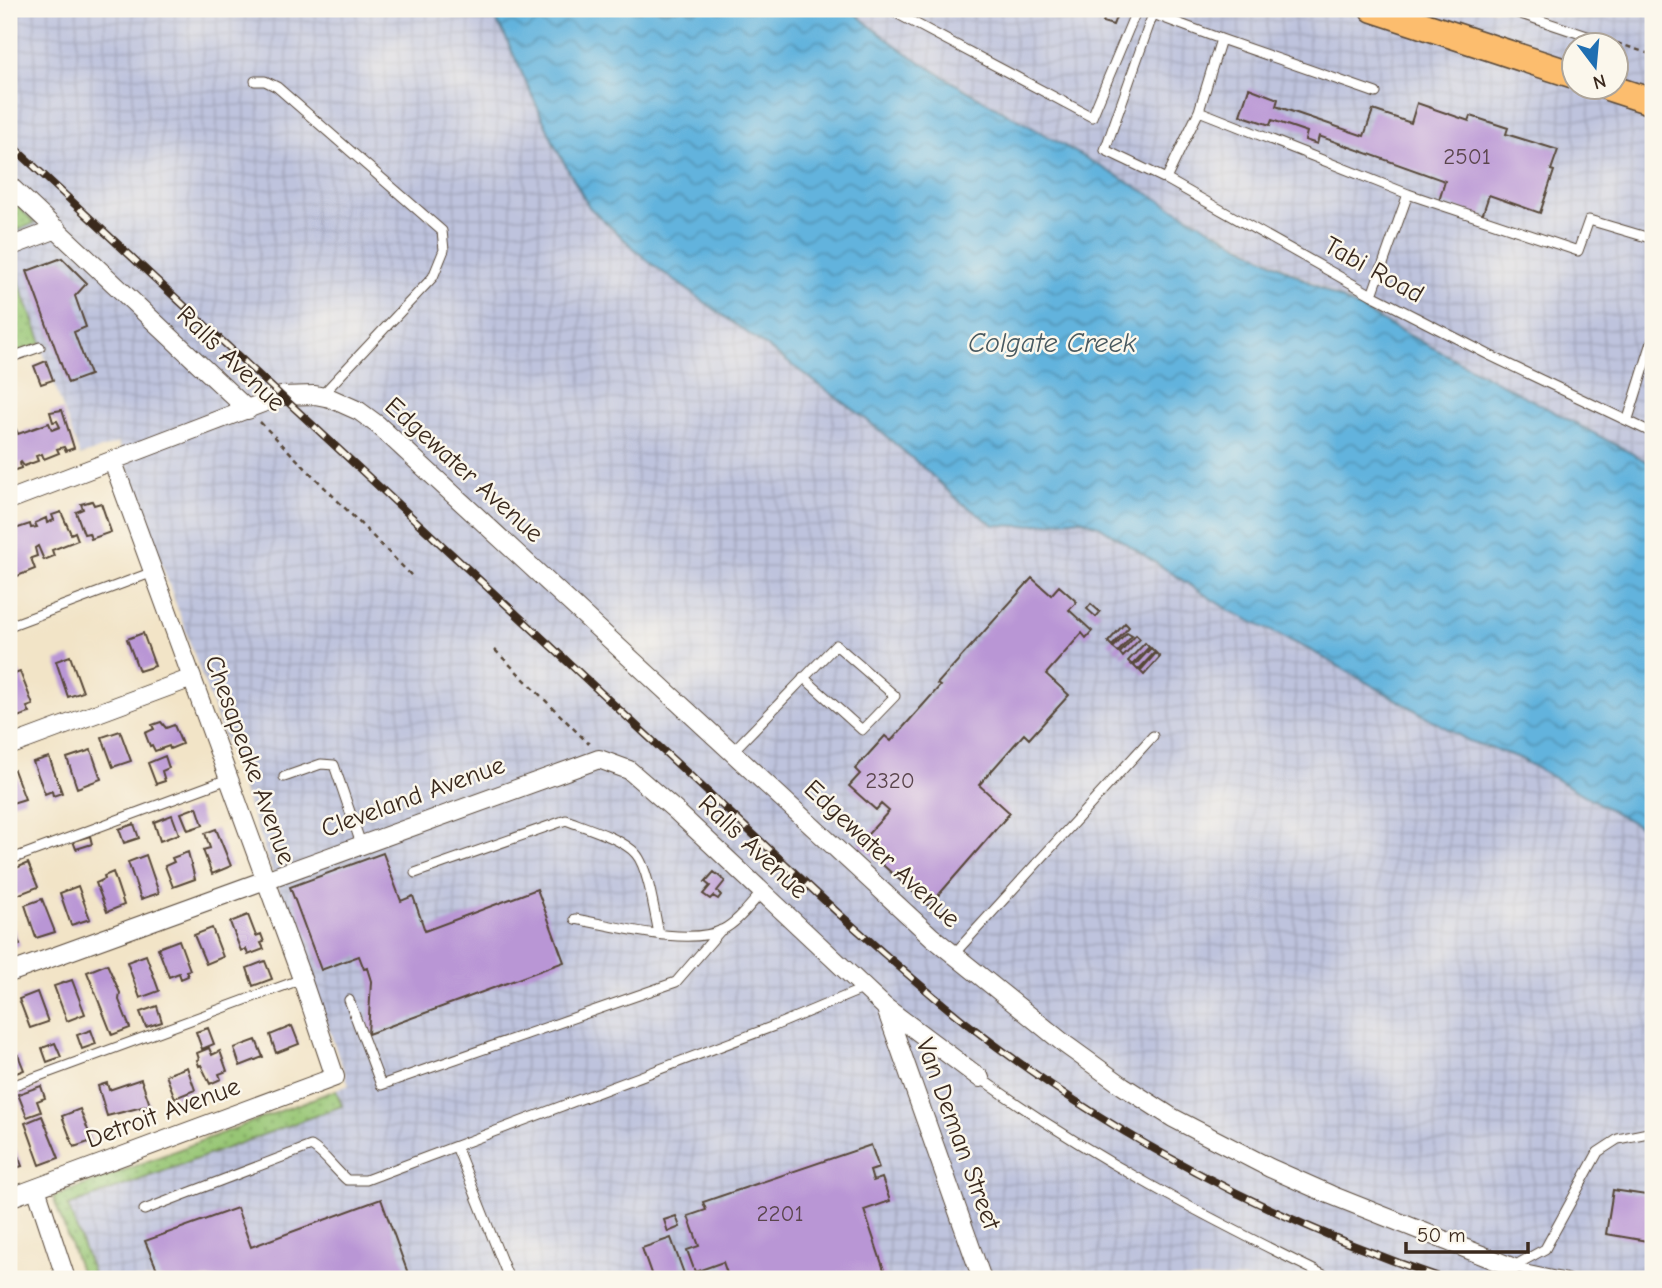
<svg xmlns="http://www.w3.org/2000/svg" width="1662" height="1288" font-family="'Comic Neue',sans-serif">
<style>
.industrial{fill:url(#industrial-grid);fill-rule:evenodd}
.park{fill:url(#park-dots);stroke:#697849;stroke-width:2}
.water{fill:url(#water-waves);stroke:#4e6e7e;stroke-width:2}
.building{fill:#b996d5}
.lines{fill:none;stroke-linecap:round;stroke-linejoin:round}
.lane-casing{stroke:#564637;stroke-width:11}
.street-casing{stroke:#564637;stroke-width:20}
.primary-casing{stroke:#564637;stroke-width:29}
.path{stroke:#564637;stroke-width:2.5;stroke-dasharray:5 5;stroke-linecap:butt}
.lane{stroke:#fff;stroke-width:9}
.street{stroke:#fff;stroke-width:18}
.primary{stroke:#fcbd6e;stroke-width:26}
.rail-casing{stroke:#3b2a1e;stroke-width:8}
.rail{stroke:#fbf7ec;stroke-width:5;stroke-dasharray:16;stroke-linecap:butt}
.labels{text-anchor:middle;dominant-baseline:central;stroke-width:5;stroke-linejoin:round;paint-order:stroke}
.number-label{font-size:23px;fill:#5a454c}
.street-label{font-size:26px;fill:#3b2a1e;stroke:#fbf7ec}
.water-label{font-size:28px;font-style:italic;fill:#495a61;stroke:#fbf7ec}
</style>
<defs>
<pattern id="industrial-grid" width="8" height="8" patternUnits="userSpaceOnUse" patternTransform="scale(1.75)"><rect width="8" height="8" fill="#bec3dd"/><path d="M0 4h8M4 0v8" fill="none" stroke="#a4a8bd"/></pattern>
<pattern id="park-dots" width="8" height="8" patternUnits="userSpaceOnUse" patternTransform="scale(1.75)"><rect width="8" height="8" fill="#97c674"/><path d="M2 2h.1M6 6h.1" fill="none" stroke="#7ca15f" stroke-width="1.8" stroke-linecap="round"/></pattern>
<pattern id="water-waves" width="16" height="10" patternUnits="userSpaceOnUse" patternTransform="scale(1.75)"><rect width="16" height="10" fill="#62b3dd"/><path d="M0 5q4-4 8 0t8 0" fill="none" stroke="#5292b3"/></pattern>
</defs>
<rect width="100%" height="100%" fill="#fbf7ec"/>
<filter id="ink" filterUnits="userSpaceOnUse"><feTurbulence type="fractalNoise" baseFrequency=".0143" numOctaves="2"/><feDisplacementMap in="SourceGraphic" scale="14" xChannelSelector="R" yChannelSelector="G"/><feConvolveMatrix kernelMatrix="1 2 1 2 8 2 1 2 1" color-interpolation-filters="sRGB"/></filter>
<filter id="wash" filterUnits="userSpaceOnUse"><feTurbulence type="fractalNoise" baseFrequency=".00686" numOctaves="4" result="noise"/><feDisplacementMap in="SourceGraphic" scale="28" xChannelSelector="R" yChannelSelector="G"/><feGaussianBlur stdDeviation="1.57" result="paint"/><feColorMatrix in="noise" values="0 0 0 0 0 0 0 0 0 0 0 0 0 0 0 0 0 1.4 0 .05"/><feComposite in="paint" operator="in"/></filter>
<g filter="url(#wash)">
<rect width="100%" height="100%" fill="#f2e4c7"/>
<!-- industrial -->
<path class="industrial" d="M9,9h480l15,25 53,116 32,57 60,56 212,152 65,55 33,31 93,20 28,-2 19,7 131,85 80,39 159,91 48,16 136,77v445h-1570l-30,-82 296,-112 -231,-642 -38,13 -71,-199v-23l26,-11 -26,-25z
M850,9h803v456l-525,-282 -198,-115 -50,-33zM1574,46h42v42h-42z"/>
<!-- park -->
<path class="park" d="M9,198l26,25 -26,11z
M9,257l33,86 -33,12z
M336,1090l6,16 -274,100 27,73h-12l-30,-82z"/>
<!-- water -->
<path class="water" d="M489,9h361c66,59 150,99 227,144 189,110 384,208 576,312v369l-136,-77 -48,-16 -159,-91 -80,-39 -131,-85 -19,-7 -58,7 -28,-1 -35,-24 -33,-31 -65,-55 -212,-153 -60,-55 -32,-57 -53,-116z"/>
<g id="blocks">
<!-- building -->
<path class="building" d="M1108,9h11l-6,16 -10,-3z
M1249,88l29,11 -2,7 88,30 9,-26 38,13 6,-20 52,18 2,-5 37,12 -2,6 52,16 -7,20 3,1 -14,42 -51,-18 -7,21 -43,-15 6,-20 -126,-45 -2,8 -12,-4 2,-8 -35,-12 -2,5 -30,-10z
M62,258l25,25 -12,13 11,31 -12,5 16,43 -22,8 -41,-112z
M46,361l7,19 -12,4 -7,-18z
M62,410l12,38 -8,3 -2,-4 -7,2 2,4 -15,6 -2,-5 -6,2 2,5 -14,5 -3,-4 -1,1 1,5 -9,3 -3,-4v-29l3,-1 -2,-6 6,-2 2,5 31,-11 3,7 8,-3 -3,-6 -4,1 -3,-10z
M92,501l2,4 7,-2 10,29 -20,7 -2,-6 -5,1 -8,-22 7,-3 -2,-5z
M61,512l10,22 4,-2 3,8 -26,10 2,6 -10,4 -6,-14 -3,2 2,8 -6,2 4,11 -20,8 -4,-11 -2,1v-36l21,-7 1,4 6,-1 -2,-4 11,-5 1,5 7,-3 -2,-5z
M1032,578l19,17 8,-9 18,16 -8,8 23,21 -6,7 -4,-5 -36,41 23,21 -40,44 -5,-5 -45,51 31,28 -81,93 -70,-62 30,-33 -8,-7 -5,6 -27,-24 11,-12 -5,-5 30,-33 6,5 49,-55 -3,-2z
M1091,604l9,8 -4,5 -9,-8z
M1125,623l4,4 -17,19 -4,-4z
M143,633l12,33 -16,5 -12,-32z
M1127,633l5,3 -14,16 -5,-4z
M1136,635l4,4 -17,18 -3,-4z
M1145,643l4,4 -17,18 -4,-4z
M1151,648l4,4 -17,18 -4,-4z
M1156,653l4,4 -16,18 -4,-4z
M70,656l13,36 -15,5 -12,-36z
M20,672l13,33 -6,2 3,6 -13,4 -2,-6 -6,2v-37z
M161,722l5,6 8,-3 8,19 -12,5 -1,-3 -14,5 -3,-6 -2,1 -5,-13 9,-4 -2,-4z
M120,731l11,30 -18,6 -11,-30z
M91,750l10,29 -24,9 -10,-30z
M165,756l4,12 -7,3 3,10 -9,3 -8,-21z
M49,757l13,36 -9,3 -1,-5 -7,3 -12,-32z
M14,770l11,29 -16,5v-33z
M197,807l6,18 -15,5 -7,-17z
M172,815l7,19 -19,7 -6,-19z
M134,824l5,14 -15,5 -5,-14z
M216,829l15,37 -19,8 -9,-24 7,-2 -5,-15z
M90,836l2,8 -16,5 -3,-8z
M188,852l7,27 -22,8 -8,-21 9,-4 -2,-4z
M383,853l18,48 12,-5 12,35 112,-42 27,73 -196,72 3,-53 -4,-13 -3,1 -5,-13 -38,14 -31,-83z
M146,855l13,38 -18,6 -13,-37z
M28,863l10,24 -26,10 -3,-7v-19z
M113,872l11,33 -17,7 -11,-29 9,-4 -1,-3z
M714,872l11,9 -8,10 4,4 -3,4 -5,-3 -3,3 -7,-5 7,-8 -5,-4z
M78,886l12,33 -19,6 -11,-32z
M42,899l13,33 -19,6 -11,-33z
M248,915l8,21 5,-2 3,8 -3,1 3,6 -16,6 -2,-6 -5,2 -11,-29z
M9,917l11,28 -11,4z
M212,928l11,29 -17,7 -12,-29z
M179,940l11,30 -4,1 2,5 -7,3 -2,-6 -10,4 -11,-29z
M146,955l13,36 -19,7 -13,-36z
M265,961l7,18 -19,7 -6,-18z
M107,964l13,29 -1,7 11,28 -18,7 -25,-63z
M72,980l13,34 -18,7 -13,-35z
M37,992l11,30 -18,6 -11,-29z
M157,1006l5,16 -16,5 -6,-15z
M292,1026l7,18 -23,9 -6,-18z
M208,1028l6,16 -12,5 -6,-17z
M91,1030l5,14 -14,5 -5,-14z
M256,1040l7,17 -23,9 -6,-18z
M55,1043l6,14 -14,5 -5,-14z
M209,1048l3,7 8,-4 7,20 -8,3 2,5 -11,5 -9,-19 -2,1 -2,-6 2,-1 -2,-6z
M18,1055l6,15 -10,4 -5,-14z
M187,1067l8,23 -20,8 -9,-23z
M141,1079l9,26 -43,11 -9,-30 9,-3 2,7z
M41,1086l4,12 -8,3 4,11 -14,5 -9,-23z
M80,1109l12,32 -18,6 -12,-31z
M42,1116l17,42 -19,7 -15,-42z
M9,1132l13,34 -13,4z
M871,1145l8,23 -9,3 3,10 9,-3 8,23 -26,9 23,69h-158l-6,-17 -28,10 -8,-22 12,-4 -11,-30 18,-6 -3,-8z
M1613,1190l40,6v46l-47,-8z
M381,1199l29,80h-249l-16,-38 92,-33 14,39z
M676,1216l4,11 -12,5 -4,-12z
M671,1238l15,41h-33l-11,-31z"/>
</g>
</g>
<g filter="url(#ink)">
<use href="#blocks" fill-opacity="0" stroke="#564637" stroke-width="2"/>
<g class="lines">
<defs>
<path id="lane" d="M892,9v2l200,106 45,-108
M1506,9l96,32 2,5
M1221,39l-68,-25 -48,136 61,29 206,116 119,61 162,77
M255,81h10l12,6 165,144 2,19 -11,27 -112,119
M1199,111l22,-72 155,54
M1166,179l33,-68 209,83 -36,101
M1408,194l170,57 11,-31 64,19
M9,358l31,-11
M1628,419l25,-80
M9,626l144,-54
M732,752l104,-107 59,51 -33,34 -59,-53
M284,777l37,-13 13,1 27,79
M9,860l219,-81
M415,873l151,-53c18,7 58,19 70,34 12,13 19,61 23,80
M575,919c37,6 114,28 147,11 16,-8 28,-25 40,-38
M953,955l200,-219
M349,1000l32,85 295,-103 45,-52
M980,1078c110,79 231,142 352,201
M9,1087l293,-108
M456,1146l53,133
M144,1210l167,-64c14,8 23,23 36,34h19l408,-154 91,-38
M1512,1267l33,-18 53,-97 20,-13 35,-7
M1512,1267l56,12"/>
<path id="street" d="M9,185l239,225
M9,247l48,-18
M9,500l272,-104 34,-1 15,3 29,13 19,14 554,512 134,108 57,41 50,32 97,50 61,27 181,72
M9,746l183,-68
M9,973l590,-214 30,11 46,40 210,197 95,71
M886,1009l96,270
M36,1188l30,91
M9,1198l326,-121 -33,-98 -189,-517"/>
<path id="primary" d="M1373,9l201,66
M1610,88l43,14"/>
</defs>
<!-- lane casing -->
<use href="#lane" class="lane-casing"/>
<!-- street casing -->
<use href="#street" class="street-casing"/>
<!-- primary casing -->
<use href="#primary" class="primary-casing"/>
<!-- path -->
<path class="path" d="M1617,43l36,12
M260,422l152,154
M495,650l94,94"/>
<!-- lane -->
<use href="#lane" class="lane"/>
<!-- street -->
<use href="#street" class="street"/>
<!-- primary -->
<use href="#primary" class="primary"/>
<defs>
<path id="rail" d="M9,143l829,770c42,37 84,75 128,110 142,111 308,199 479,256"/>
</defs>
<!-- rail casing -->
<use href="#rail" class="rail-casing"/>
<!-- rail -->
<use href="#rail" class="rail"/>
</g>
</g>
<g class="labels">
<!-- number labels -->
<g class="number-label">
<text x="1467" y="156">2501</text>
<text x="890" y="780">2320</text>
<text x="780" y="1213">2201</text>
</g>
<!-- street labels -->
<g class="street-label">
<text transform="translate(1374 270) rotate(29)">Tabi Road</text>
<text transform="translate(231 359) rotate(44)">Ralls Avenue</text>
<text transform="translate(464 470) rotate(42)">Edgewater Avenue</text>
<text transform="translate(250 760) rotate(70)">Chesapeake Avenue</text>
<text transform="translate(413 797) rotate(-20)">Cleveland Avenue</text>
<text transform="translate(753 847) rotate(43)">Ralls Avenue</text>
<text transform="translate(882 854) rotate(43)">Edgewater Avenue</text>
<text transform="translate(163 1113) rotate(-20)">Detroit Avenue</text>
<text transform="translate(958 1134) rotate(70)">Van Deman Street</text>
</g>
<!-- water labels -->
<g class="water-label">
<text x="1052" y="343">Colgate Creek</text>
</g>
</g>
<!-- margin -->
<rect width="1662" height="1288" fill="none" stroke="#fbf7ec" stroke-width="35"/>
<!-- north arrow -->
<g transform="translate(1595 66) rotate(164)"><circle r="33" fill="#fbf7ec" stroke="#aea59a" stroke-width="2"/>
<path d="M0-5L12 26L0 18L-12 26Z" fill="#1f6fb2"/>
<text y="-10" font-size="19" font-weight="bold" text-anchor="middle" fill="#3b2a1e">N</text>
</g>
<!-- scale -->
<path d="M1406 1242v10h122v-10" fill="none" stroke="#3b2a1e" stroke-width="3.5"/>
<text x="1417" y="1242" font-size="21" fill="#3b2a1e" stroke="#fbf7ec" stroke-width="5" paint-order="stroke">50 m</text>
</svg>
